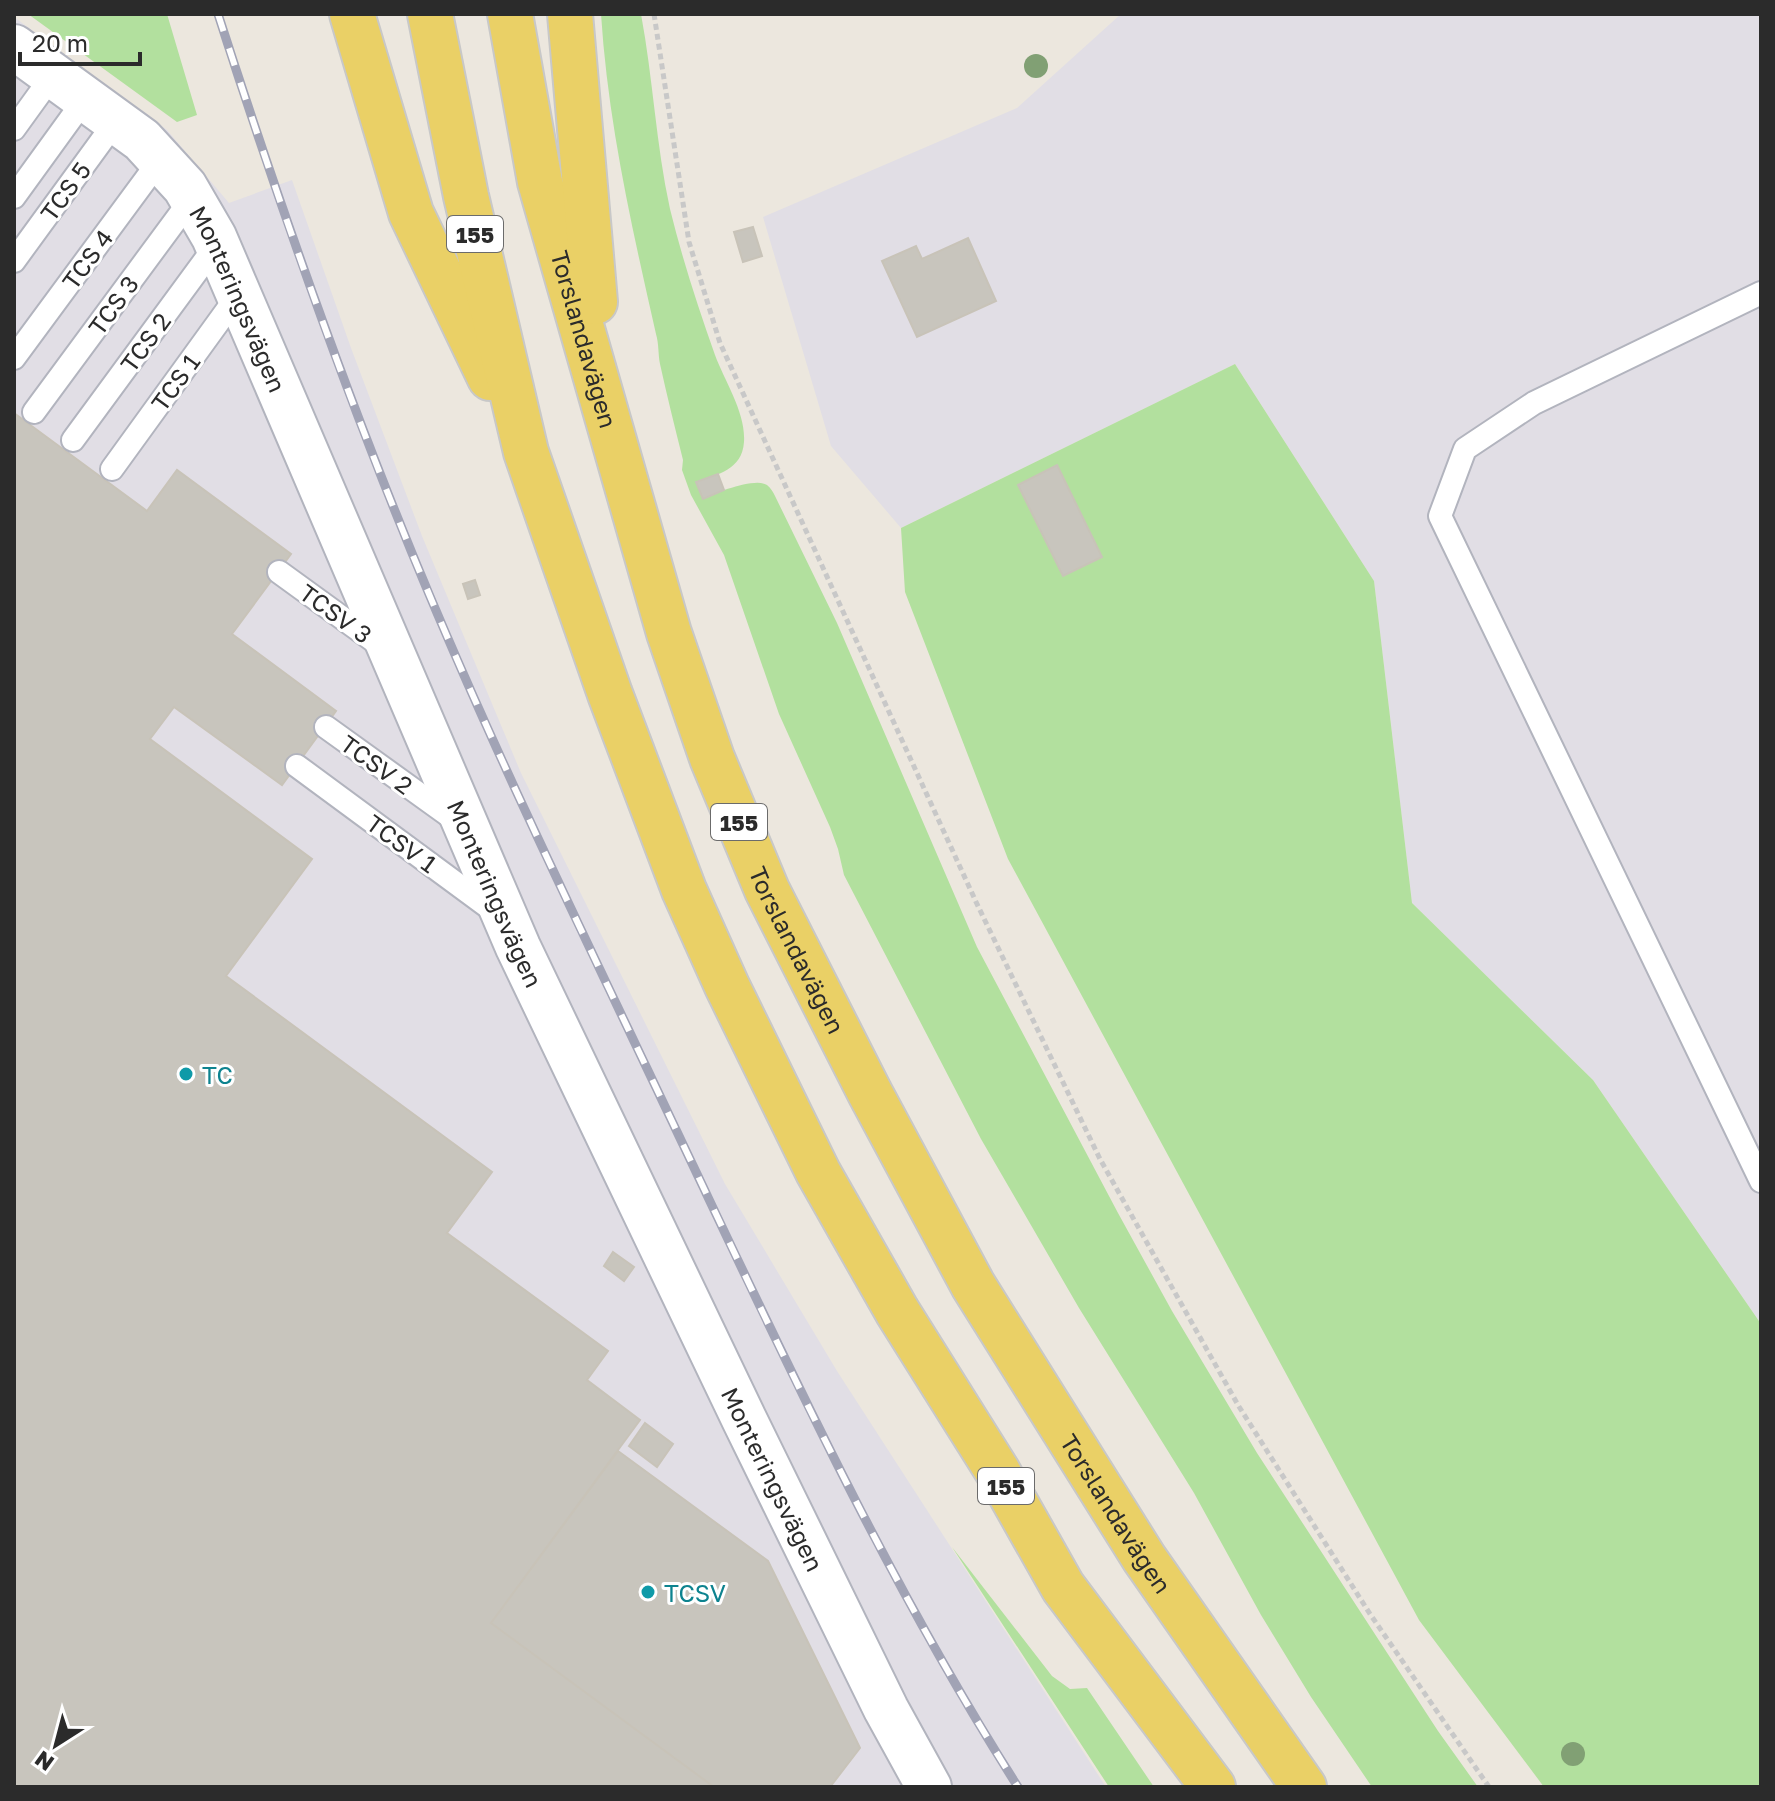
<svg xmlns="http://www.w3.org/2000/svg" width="1775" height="1801" font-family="'Golos Text',sans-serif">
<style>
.industrial{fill:#e1dee5}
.green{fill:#b2e09e}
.building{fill:#c8c5bd;stroke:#c8c3b8;stroke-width:2}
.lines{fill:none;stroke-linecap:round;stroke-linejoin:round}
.service-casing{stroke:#b2b4be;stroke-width:26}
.minor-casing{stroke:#b2b4be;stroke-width:48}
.primary-casing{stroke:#c8c8c8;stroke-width:48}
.path{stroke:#c8c8c8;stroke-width:5;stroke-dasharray:6 4;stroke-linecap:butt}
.service{stroke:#fff;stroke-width:22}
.minor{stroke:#fff;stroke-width:44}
.primary{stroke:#ead066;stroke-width:44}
.rail-casing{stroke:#a1a3b5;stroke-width:9}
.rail{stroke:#fff;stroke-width:6;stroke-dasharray:18;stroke-linecap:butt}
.tree{fill:#81a074}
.culture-dot{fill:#0f9aa8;stroke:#fff;stroke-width:3}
.labels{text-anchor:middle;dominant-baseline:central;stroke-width:6;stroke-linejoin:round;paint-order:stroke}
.shield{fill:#fff;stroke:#6b6b6b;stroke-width:2}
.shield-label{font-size:22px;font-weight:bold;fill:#2b2b2b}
.street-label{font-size:24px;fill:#2b2b2b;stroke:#fff}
.culture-label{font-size:24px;fill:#0d838f;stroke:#fff;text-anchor:start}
</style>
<rect width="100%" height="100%" fill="#ece7de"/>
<!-- industrial -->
<path class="industrial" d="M1121,14h640v1310l-168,-244 -181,-177 -38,-322 -139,-217 -334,164 -70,-82 -68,-229 254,-109z
M14,17l153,113 62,73 63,-23 59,168 71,188 99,237 204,411 112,187 269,416h-1092z"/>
<!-- green -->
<path class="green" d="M28,14h139l30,101 -20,7z
M601,14h40c12,64 15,131 29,195 12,49 28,98 45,146 10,27 31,58 29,87 -2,28 -26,32 -47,40l6,16c13,-5 52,-21 64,-13 4,3 6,7 8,11l62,127 140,324 141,266 54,98 85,142 181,278 40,56h-106l-61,-90 -50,-82 -67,-122 -115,-185 -98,-169 -137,-264 -6,-26 -8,-22 -51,-113 -55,-159 -33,-60 -9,-25 1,-10c-8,-32 -16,-64 -23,-96 -2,-10 -1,-20 -4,-30 -24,-106 -48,-211 -55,-320z
M1235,364l139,217 38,322 181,177 168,244v463h-217l-125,-167 -411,-761 -103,-267 -4,-64z
M952,1547l100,129 18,13 17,-1 67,99h-45z"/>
<!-- building -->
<path class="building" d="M753,227l9,29 -19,6 -9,-30z
M968,238l28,63 -79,36 -35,-76 34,-15 6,13z
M14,413l133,98 30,-41 114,84 -59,80 104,77 -54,74 -108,-78 -24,32 162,120 -86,117 266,196 -45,61 161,118 -21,29 53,40 -149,203 223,164h-700z
M1057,465l45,92 -39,19 -45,-91z
M718,474l6,16 -21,9 -7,-17z
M475,580l5,15 -12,4 -5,-15z
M613,1252l21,15 -10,14 -20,-15z
M645,1423l28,21 -16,23 -28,-21z
M618,1451l150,110 92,187 -30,39h-116l-223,-164z"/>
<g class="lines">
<defs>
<path id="service" d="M14,129l39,-54
M14,197l71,-98
M14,261l102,-140
M1761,293l-227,110 -69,46 -25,67 321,665
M14,358l146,-198
M34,412l158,-214
M73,440l144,-196
M112,469l126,-174
M279,572l102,74
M326,727l132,95
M297,766l198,146"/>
<g id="minor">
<path id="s1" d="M14,47l128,93 43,47 29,50 304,710 226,472 142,290 43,78"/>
</g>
<g id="primary">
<path d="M352,14l59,199 79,165"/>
<path d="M430,14l36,182 60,256 84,242 74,196 43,96 91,186 79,139 101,161 65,115 150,200"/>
<path id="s2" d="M510,14l30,168 129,451 43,125 55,132 103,203 103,192 171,273 160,229"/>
<path d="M570,14l25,288"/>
</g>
</defs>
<!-- service casing -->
<use href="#service" class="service-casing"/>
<!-- minor casing -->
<use href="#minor" class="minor-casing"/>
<!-- primary casing -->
<use href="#primary" class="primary-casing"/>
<!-- path -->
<path class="path" d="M654,14l35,228 31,101 257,561 123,255 138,246 132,209 119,173"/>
<!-- service -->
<use href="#service" class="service"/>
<!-- minor -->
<use href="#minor" class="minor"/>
<!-- primary -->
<use href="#primary" class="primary"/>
<defs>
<path id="rail" d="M218,14c63,196 131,390 211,580 77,183 165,362 250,542 105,221 207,444 339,651"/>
</defs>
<!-- rail casing -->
<use href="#rail" class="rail-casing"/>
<!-- rail -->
<use href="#rail" class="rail"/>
</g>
<!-- trees -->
<g class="tree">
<circle cx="1036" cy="66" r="12"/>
<circle cx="1573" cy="1754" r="12"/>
</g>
<!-- markers -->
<g class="culture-dot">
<circle cx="186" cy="1074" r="8"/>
<circle cx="648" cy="1592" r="8"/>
</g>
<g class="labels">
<!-- shield labels -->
<g class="shield">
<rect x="447" y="216" width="56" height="36" rx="6"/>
<rect x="711" y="804" width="56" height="36" rx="6"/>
<rect x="978" y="1468" width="56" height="36" rx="6"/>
</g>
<g class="shield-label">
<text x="475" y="234">155</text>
<text x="739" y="822">155</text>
<text x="1006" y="1486">155</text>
</g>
<!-- street labels -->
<g class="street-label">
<text transform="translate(65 191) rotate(-54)">TCS 5</text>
<text transform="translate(87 259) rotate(-54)">TCS 4</text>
<text stroke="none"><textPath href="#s1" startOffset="346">Monteringsvägen</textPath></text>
<text transform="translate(113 305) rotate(-54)">TCS 3</text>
<text stroke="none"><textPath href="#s2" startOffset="334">Torslandavägen</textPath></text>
<text transform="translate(145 342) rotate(-54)">TCS 2</text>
<text transform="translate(175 382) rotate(-54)">TCS 1</text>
<text transform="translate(336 613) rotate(36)">TCSV 3</text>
<text transform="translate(377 764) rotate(36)">TCSV 2</text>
<text transform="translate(402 843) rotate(36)">TCSV 1</text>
<text stroke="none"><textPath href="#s1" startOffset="994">Monteringsvägen</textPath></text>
<text stroke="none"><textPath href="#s2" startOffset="982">Torslandavägen</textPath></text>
<text stroke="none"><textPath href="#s1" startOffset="1642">Monteringsvägen</textPath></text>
<text stroke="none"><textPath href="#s2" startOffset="1630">Torslandavägen</textPath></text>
</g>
<!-- culture labels -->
<g class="culture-label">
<text x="202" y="1074">TC</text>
<text x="664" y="1592">TCSV</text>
</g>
</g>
<!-- border -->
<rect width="1775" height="1801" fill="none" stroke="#2b2b2b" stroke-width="32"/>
<!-- north arrow -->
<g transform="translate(56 1745) rotate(216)" stroke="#ffffff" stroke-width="6" paint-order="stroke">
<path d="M0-6L14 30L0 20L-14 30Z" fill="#2b2b2b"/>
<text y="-12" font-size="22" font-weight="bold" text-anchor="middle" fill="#2b2b2b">N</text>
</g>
<!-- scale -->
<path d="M20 52v12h120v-12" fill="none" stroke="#2b2b2b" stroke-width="4"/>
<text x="32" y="52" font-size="24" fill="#2b2b2b" stroke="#ffffff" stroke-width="6" paint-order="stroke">20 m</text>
</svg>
